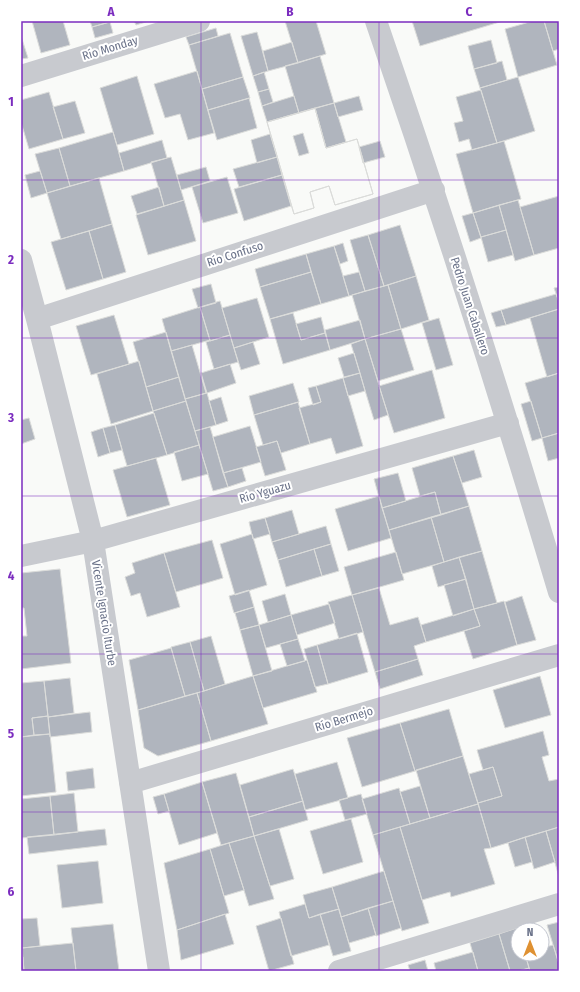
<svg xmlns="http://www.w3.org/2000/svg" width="580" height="992" font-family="'Fira Sans Condensed',sans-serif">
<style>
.building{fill:#b0b5be;stroke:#dbdcda;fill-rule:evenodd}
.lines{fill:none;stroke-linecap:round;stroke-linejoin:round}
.minor{stroke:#c8cacf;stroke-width:22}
.grid{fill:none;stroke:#7b2cbf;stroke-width:1;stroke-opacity:0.55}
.labels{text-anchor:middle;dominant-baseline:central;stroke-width:4;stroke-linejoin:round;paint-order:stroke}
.street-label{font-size:12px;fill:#697188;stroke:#fff}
.neatline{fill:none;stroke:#7b2cbf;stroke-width:1.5}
.grid-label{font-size:13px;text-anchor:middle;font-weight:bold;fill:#7b2cbf}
</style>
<rect width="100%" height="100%" fill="#f9faf8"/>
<!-- building -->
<path class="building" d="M32,21h31l7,24 -29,8z
M90,21h23l-21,6z
M134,21h15l-13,4z
M285,21h31l10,33 -28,9z
M412,21h91l-83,25z
M533,21h11l13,44 -39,12 -13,-48z
M544,21h15v28l-6,2z
M110,22l3,11 -18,5 -3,-11z
M216,28l2,8 -29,9 -3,-8z
M257,32l11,39 -15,5 -12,-40z
M230,33l13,44 -41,12 -13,-44z
M21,36l7,22 -7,1z
M491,40l6,23 -23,6 -6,-23z
M292,42l6,21 -30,8 -5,-20z
M320,56l14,47 -35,10 -14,-47z
M502,61l5,19 -27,8 -6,-19z
M197,71l17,62 -26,7 -8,-26 -15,4 -11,-34z
M264,72l5,17 -11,3 -5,-16z
M137,76l17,58 -37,11 -17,-57z
M243,77l7,21 -42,12 -6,-21z
M518,77l17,54 -38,12 -17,-55z
M269,89l4,13 -11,4 -4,-14z
M481,90l16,53 -25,7 -3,-11 -10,3 -5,-19 9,-2 -7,-24z
M49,92l14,47 -34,10 -8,-27v-22z
M294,96l5,17 -32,9 -5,-16z
M359,96l4,14 -25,7 -4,-14z
M249,98l8,30 -40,12 -9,-30z
M75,101l10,32 -22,6 -10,-32z
M334,103l12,39 -20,6 -11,-40z
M315,108l11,40 31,-9 16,55 -38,11 -6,-19 -19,6 4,16 -20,6 -27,-92zM303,133l6,20 -10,3 -6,-20z
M315,108l11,40 31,-9 16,55 -38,11 -6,-19 -19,6 4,16 -20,6 -27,-92z
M113,132l11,39 -54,15 -11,-38z
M270,134l7,23 -20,6 -6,-23z
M162,140l5,18 -43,13 -5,-18z
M380,141l5,16 -22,6 -4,-16z
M504,141l17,58 -48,14 -17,-59z
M59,148l11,38 -23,7 -12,-39z
M171,157l13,43 -20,6 -13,-44z
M277,157l5,18 -43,12 -6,-18z
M206,167l4,14 -29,9 -4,-15z
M40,171l7,22 -16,5 -6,-23z
M282,175l9,31 -47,15 -10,-32z
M227,177l11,36 -35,10 -11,-36z
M99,178l13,46 -51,15 -14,-46z
M159,187l5,19 -27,8 -6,-18z
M559,196v52l-25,7 -14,-48z
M184,200l12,41 -48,14 -12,-40z
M518,200l16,55 -19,6 -16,-56z
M499,205l7,25 -25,7 -8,-24z
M473,213l8,25 -11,4 -8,-26z
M112,224l14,48 -23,7 -14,-48z
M400,225l16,51 -32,10 -16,-51z
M506,230l7,25 -25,7 -7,-25z
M89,231l14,48 -37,11 -15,-48z
M368,235l16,51 -19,5 -15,-51z
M343,243l5,18 -8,3 -6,-18z
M334,246l15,50 -28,8 -15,-50z
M306,254l5,18 -51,15 -5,-18z
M311,272l10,32 -51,15 -10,-32z
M359,272l6,19 -16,5 -6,-20z
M416,276l13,44 -28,9 -13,-44z
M211,284l5,19 -18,5 -6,-19z
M388,285l13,44 -36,10 -13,-44z
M559,287v15l-5,-14z
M556,294l3,8v7l-53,16 -5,-15z
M257,298l12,39 -35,11 -12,-40z
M220,301l10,34 -20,6 -10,-34z
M200,307l10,33 -39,11 -9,-32z
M559,309v64l-12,4 -17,-59z
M501,310l5,15 -10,2 -5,-14z
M293,313l8,27 24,-7 5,17 -47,14 -13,-45z
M114,315l15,49 -38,11 -15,-49z
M321,317l4,16 -24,7 -5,-16z
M439,318l14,47 -17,5 -14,-47z
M360,320l5,19 -35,11 -5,-20z
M401,329l13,41 -36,11 -13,-42z
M166,332l13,45 -33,10 -13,-45z
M230,335l8,27 -24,7 -8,-27z
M365,339l23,76 -14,5 -23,-76z
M253,342l7,22 -19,6 -7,-22z
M192,345l14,48 -21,6 -14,-48z
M354,353l6,20 -16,4 -6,-19z
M139,361l14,50 -42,13 -14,-50z
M230,364l6,19 -29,10 -6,-20z
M432,370l13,48 -51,15 -15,-47z
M360,373l5,18 -17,5 -5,-18z
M559,373v60l-17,5 -17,-55z
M179,377l7,24 -33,10 -7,-24z
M343,378l20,68 -27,8 -5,-16 -21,6 -11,-36 22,-6 -5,-16z
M293,383l6,19 -45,13 -5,-19z
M316,386l5,16 -8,3 -5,-17z
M207,393l9,32 -21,6 -10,-32z
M221,397l7,24 -12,4 -7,-24z
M186,401l13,44 -32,10 -14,-44z
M531,401l11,37 -10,3 -11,-37z
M298,402l12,42 -29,9 -4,-12 -14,4 -9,-30z
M154,413l13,42 -40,11 -12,-41z
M29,418l6,21 -14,5v-24z
M115,425l7,25 -12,3 -7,-25z
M250,426l11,36 -38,11 -10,-36z
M210,427l18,60 -15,4 -18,-60z
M103,428l7,25 -12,4 -7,-25z
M559,433v25l-11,3 -6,-23z
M277,441l9,29 -21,6 -9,-29z
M199,445l9,29 -26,7 -8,-29z
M474,450l8,27 -20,6 -9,-27z
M453,456l16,50 -28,9 -6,-23 -15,4 -8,-28z
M156,458l14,47 -43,12 -14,-47z
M242,468l4,13 -18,6 -5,-14z
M398,473l8,28 -24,7 -8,-29z
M435,492l6,23 -52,15 -7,-22z
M379,496l12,42 -43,13 -13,-42z
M469,506l13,45 -38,11 -13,-45z
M292,510l7,24 -27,8 -7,-24z
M431,517l13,45 -42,12 -13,-44z
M265,518l5,16 -17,5 -4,-17z
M326,526l5,18 -53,16 -6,-18z
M252,534l15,51 -32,10 -15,-51z
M212,540l11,38 -47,14 -12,-39z
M331,544l8,27 -17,5 -8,-27z
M314,549l8,27 -36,11 -8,-27z
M482,551l15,52 -23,6 -15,-52z
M396,552l8,28 -52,15 -8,-28z
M164,553l16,54 -33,10 -7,-24 -9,3 -6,-19 10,-4 -3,-10z
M459,557l7,22 -28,8 -6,-21z
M60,569l11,94 -50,6v-33h6l-3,-28h-3v-35z
M466,579l8,30 -21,7 -9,-31z
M379,588l11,37 28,-8 8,25 -12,4 4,13 -43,13 -23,-77z
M249,590l5,17 -20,6 -5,-17z
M285,594l6,21 -23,7 -6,-21z
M352,595l11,37 -24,7 -11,-37z
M522,596l14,44 -19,5 -12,-43z
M504,601l13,44 -44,14 -9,-28 16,-5 -6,-17z
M329,604l6,19 -38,12 -6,-20z
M254,607l5,18 -19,5 -5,-17z
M474,609l6,17 -54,16 -5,-17z
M291,615l7,24 -32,9 -7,-23z
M259,625l13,46 -19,5 -13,-46z
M357,633l11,39 -40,12 -11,-39z
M211,636l14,48 -21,7 -14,-49z
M298,639l7,22 -18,5 -7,-22z
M190,642l14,49 -19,5 -14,-49z
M317,645l11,39 -13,3 -11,-38z
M171,648l14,48 -47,14 -9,-50z
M418,659l5,16 -43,14 -5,-17z
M307,660l10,32 -54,16 -10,-32z
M253,676l15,48 -57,17 -14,-48z
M540,676l11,39 -46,13 -12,-38z
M70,678l4,35 -26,4 -4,-36z
M44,681l4,35 -16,2 2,17 -13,2v-54z
M197,693l14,48 -53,15 -14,-8 -6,-38z
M449,709l14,47 -48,15 -15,-48z
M90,712l2,20 -42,5 -2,-20z
M48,716l2,18 -16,1 -2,-17z
M400,723l15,48 -53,16 -15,-49z
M543,731l6,24 -7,2 7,24 10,-2v48l-68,21 -13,-45 24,-7 -9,-29 -10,3 -6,-20z
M50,734l6,58 -35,4v-59z
M463,756l15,48 -48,14 -14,-48z
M337,762l11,36 -43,12 -10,-36z
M493,767l9,29 -24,7 -9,-29z
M93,768l2,20 -27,3 -2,-19z
M293,769l10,32 -54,16 -9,-32z
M236,773l18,63 -33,9 -19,-63z
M202,782l15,51 -38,12 -15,-51z
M420,786l10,32 -20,6 -10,-32z
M399,788l11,36 -37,11 -11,-36z
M74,793l4,39 -24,3 -4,-39z
M164,794l5,17 -11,3 -5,-17z
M361,794l6,20 -22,6 -6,-20z
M50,796l4,39 -33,3v-39z
M303,801l5,19 -54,16 -5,-19z
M478,804l13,44 -7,1 11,35 -44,13 -1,-5 -28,8 -22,-73z
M351,819l12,43 -40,12 -13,-43z
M400,827l29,96 -27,8 -29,-96z
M559,827v50l-13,-46z
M105,829l2,16 -78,9 -2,-17z
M279,829l15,50 -24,7 -16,-50z
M546,831l9,31 -21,7 -9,-32z
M254,836l20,63 -25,7 -20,-63z
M525,837l7,25 -17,5 -7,-24z
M229,843l15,47 -20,6 -14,-47z
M210,849l19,64 -52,17 -13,-67z
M98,861l5,42 -41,5 -5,-43z
M384,871l9,30 -52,16 -9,-30z
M332,887l7,22 -30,9 -6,-23z
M393,901l8,27 -25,8 -8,-28z
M305,904l4,14 11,-4 9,31 -38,11 -12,-44z
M368,908l8,27 -27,8 -8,-26z
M339,909l12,42 -18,5 -13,-42z
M225,914l9,30 -53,16 -4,-30z
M37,918l3,28 -18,2 -1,-29z
M281,918l13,46 -25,7 -13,-45z
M559,922v42l-12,-39z
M113,924l6,47h-43l-5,-43z
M517,928l1,26h7l4,14 -10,3h-9l-11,-37z
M499,934l11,37h-32l-8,-28z
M73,943l3,28h-52l-2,-23z
M553,945l6,19v5l-8,2h-21l-5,-17h17v-6z
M473,952l5,19h-42l-2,-8z
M21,957h2l1,14h-3z
M425,960l3,11h-18l-2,-6z
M529,968l1,3h-11z"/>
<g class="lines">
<!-- minor -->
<path class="minor" d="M376,21c65,189 126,380 183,571
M21,76l178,-55
M21,260l16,59 56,222 66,430
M37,319l397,-129
M21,556l72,-15 415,-118
M130,783l429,-128
M339,971l220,-67"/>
</g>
<!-- grid -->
<path class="grid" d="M201,21v950M379,21v950M21,180h538M21,338h538M21,496h538M21,654h538M21,812h538"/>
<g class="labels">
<!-- street labels -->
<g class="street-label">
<text transform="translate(110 48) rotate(-17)">Río Monday</text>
<text transform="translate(235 254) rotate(-18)">Río Confuso</text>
<text transform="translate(470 306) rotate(72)">Pedro Juan Caballero</text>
<text transform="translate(265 492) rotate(-16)">Río Yguazu</text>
<text transform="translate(104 613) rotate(81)">Vicente Ignacio Iturbe</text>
<text transform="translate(344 719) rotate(-17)">Río Bermejo</text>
</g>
</g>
<!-- border -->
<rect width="580" height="992" fill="none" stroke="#ffffff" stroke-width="44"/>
<!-- north arrow -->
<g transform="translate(530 942)"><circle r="19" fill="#ffffff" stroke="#c3c6cf"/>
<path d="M0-3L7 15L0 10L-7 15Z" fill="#df9132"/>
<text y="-6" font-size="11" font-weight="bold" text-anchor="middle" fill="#697188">N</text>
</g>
<rect x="22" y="22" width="536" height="948" class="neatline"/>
<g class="grid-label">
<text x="111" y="16">A</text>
<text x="290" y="16">B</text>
<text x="469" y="16">C</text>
<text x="11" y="106">1</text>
<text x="11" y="264">2</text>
<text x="11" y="422">3</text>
<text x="11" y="580">4</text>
<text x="11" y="738">5</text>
<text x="11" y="896">6</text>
</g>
</svg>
